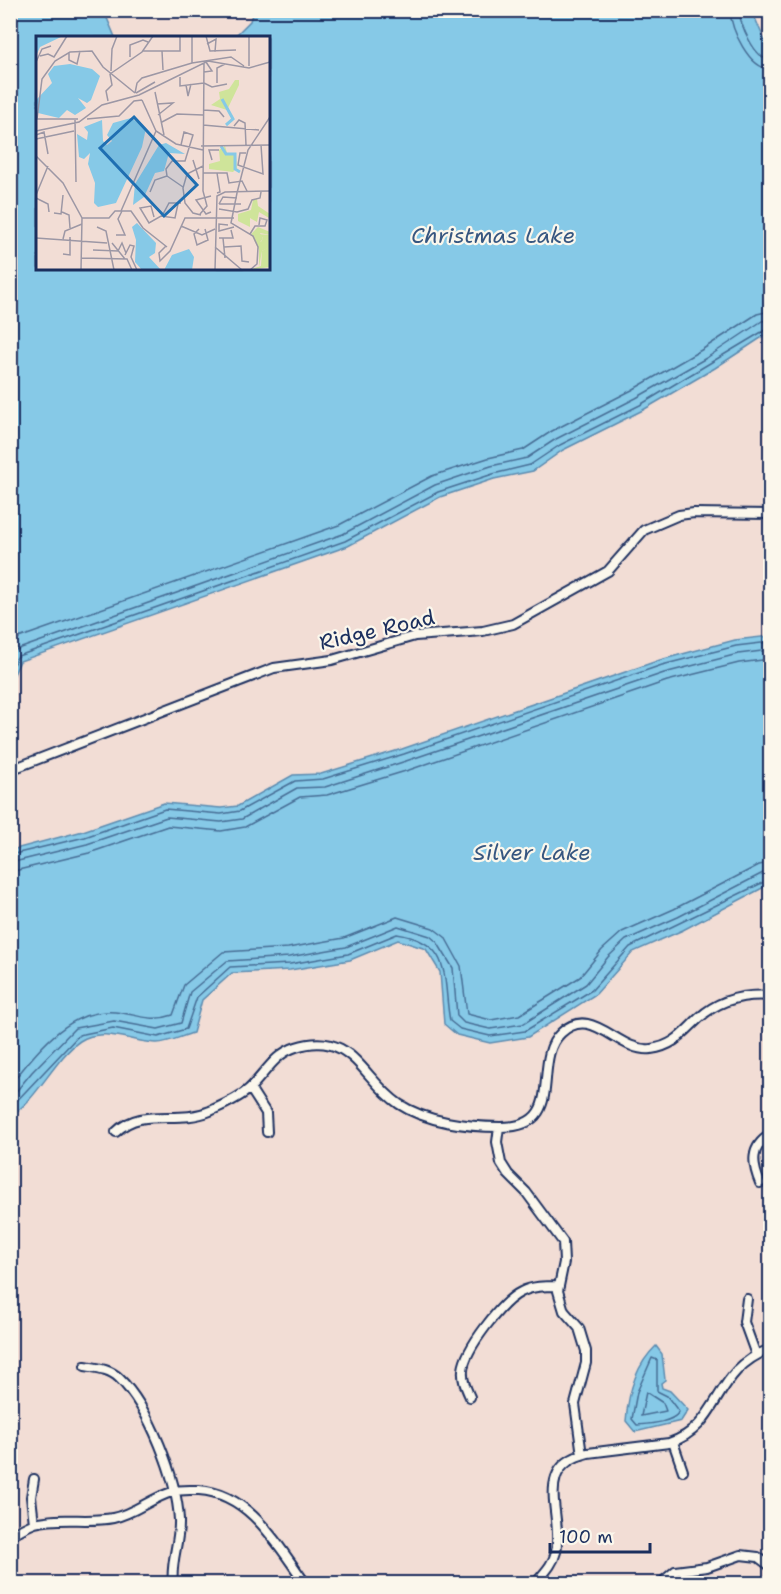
<svg xmlns="http://www.w3.org/2000/svg" width="781" height="1594" font-family="'Shantell Sans',sans-serif">
<style>
.water{fill:#86c9e7;stroke:#5b8bb0;stroke-width:1.5}
.lines{fill:none;stroke-linecap:round;stroke-linejoin:round}
.shore{stroke:#466d95;stroke-width:1.5}
.street-casing{stroke:#1b2f5e;stroke-width:12}
.street{stroke:#fbf7ec;stroke-width:8}
.labels{text-anchor:middle;dominant-baseline:central;stroke-width:4.5;stroke-linejoin:round;paint-order:stroke}
.street-label{font-size:21px;fill:#1b2f5e;stroke:#fbf7ec}
.water-label{font-size:22px;font-style:italic;fill:#365680;stroke:#fbf7ec}
.inset-river{fill:none;stroke:#86c9e7;stroke-width:3}
.inset-road{fill:none;stroke:#9c97a5;stroke-width:1.5}
.view{fill:#1f6fb2;fill-opacity:0.15;stroke:#1f6fb2;stroke-width:3}
.inset-edge{fill:none;stroke:#1b2f5e;stroke-width:3}
</style>
<rect width="100%" height="100%" fill="#f2ddd5"/>
<filter id="ink" filterUnits="userSpaceOnUse"><feTurbulence type="fractalNoise" baseFrequency=".0167" numOctaves="2"/><feDisplacementMap in="SourceGraphic" scale="12" xChannelSelector="R" yChannelSelector="G"/><feConvolveMatrix kernelMatrix="1 2 1 2 8 2 1 2 1" color-interpolation-filters="sRGB"/></filter>
<g filter="url(#ink)">
<!-- water -->
<path class="water" d="M10,11h94l11,26 -77,1v230h230v-230l-34,-1 16,-16 3,-10h499l18,42v279l-55,36 -72,42 -80,40 -30,21 -39,8 -54,18 -92,49 -328,115 -9,20z
M770,636v248l-87,46 -50,22 -37,42 -68,43 -38,6 -33,-8 -13,-11 -4,-52 -14,-23 -28,-9 -48,20 -60,10 -58,3 -30,27 -9,33c-11,3 -25,10 -36,10 -22,0 -54,-17 -77,-2 -25,17 -45,62 -69,74v-265l72,-19 81,-28 57,5 17,-2 55,-31 28,-1 81,-25 258,-89 75,-20z
M656,1346l6,8 3,26 -4,3 1,5 8,3 18,19 -7,11 -46,11 -9,-11c2,-27 10,-56 30,-75z"/>
<g class="lines">
<!-- shore -->
<path class="shore" d="M730,10c1,20 19,58 40,59
M739,10c1,15 16,49 31,50
M10,641l329,-116 93,-49 56,-18 35,-8 29,-19 80,-41 71,-41 54,-35 13,-3
M10,652l333,-118 92,-49 56,-19 36,-8 29,-19 80,-41 72,-41 54,-36 8,-1
M10,669l8,-13 327,-115 93,-49 55,-18 37,-9 30,-20 80,-40 130,-78
M10,855l75,-18 80,-28 56,5 19,-3 55,-30 28,-2 81,-25 258,-89 74,-19 34,-4
M10,863l77,-19 80,-27 54,5 21,-3 55,-31 28,-1 81,-26 258,-88 74,-19 32,-4
M10,872l79,-19 79,-27 53,5 24,-4 55,-30 27,-2 82,-25 258,-89 72,-18 31,-4
M10,1085c27,-33 58,-77 105,-73 23,2 35,11 58,3l11,-30 39,-33 65,-4 56,-10 53,-21 36,11 12,9 16,29 6,48 24,6 28,-5 61,-38 22,-27 20,-18 52,-23 85,-44 11,-2
M10,1099l22,-27 43,-44 39,-7 44,8 23,-6 9,-31 37,-31 62,-4 57,-10 52,-21 32,10 7,6 16,26 4,48 7,7 26,6 33,-5 63,-40 22,-27 18,-17 52,-23 85,-44 7,-1
M10,1108l69,-73 34,-7 45,9 28,-8 11,-32 33,-30 60,-3 58,-10 49,-20c57,9 45,44 53,87l10,8 30,7 35,-5 67,-41 38,-43 140,-68
M652,1358l5,2v31l10,5 12,16c-7,11 -30,12 -42,13l-5,-6 5,-27z
M646,1392l17,11 3,8 -25,5z"/>
<defs>
<path id="street" d="M10,770l264,-102 58,-8 83,-24 68,-5 30,-7 95,-53 36,-41 35,-15 15,-2 76,1
M250,1088l16,25 1,19
M499,1127l-2,15 4,21 7,11 18,18 37,50 1,20 -6,29 6,20 15,17 7,23v12l-11,41 7,51
M116,1132c26,-26 61,-7 94,-21 13,-6 28,-12 39,-22 16,-15 25,-35 47,-42 56,-18 66,32 103,57 27,18 69,23 101,23 69,1 30,-65 61,-94 31,-30 57,20 90,16 23,-3 32,-16 48,-31 20,-18 45,-24 71,-22
M760,1183c-8,-19 -10,-36 10,-48
M747,1299l-3,23 12,33
M85,1366c12,2 25,3 34,12 30,29 58,101 60,142 1,22 -9,42 -6,64
M470,1397c-4,-9 -8,-17 -7,-27 2,-21 39,-69 58,-78 11,-6 24,-6 37,-6
M673,1442l10,29
M34,1479l-3,18 3,26
M10,1536c8,-5 17,-10 25,-13 25,-7 53,0 78,-5 21,-4 38,-20 59,-26 8,-3 18,-2 27,-2 52,4 79,56 107,94
M535,1584c8,-10 18,-19 21,-32 8,-37 -25,-85 32,-99l81,-10c54,-18 42,-72 101,-94
M660,1584l15,-13 32,-4 34,-12 17,2 12,9"/>
</defs>
<!-- street casing -->
<use href="#street" class="street-casing"/>
<!-- street -->
<use href="#street" class="street"/>
</g>
</g>
<g class="labels">
<!-- street labels -->
<g class="street-label">
<text transform="translate(377 630) rotate(-13)">Ridge Road</text>
</g>
<!-- water labels -->
<g class="water-label">
<text x="493" y="235">Christmas Lake</text>
<text x="532" y="852">Silver Lake</text>
</g>
</g>
<!-- overview -->
<g transform="translate(36 36)">
<rect width="234" height="234" fill="#f2ddd5"/>
<path d="M189,110l2,7 9,2 1,13 -4,4 -24,-3v-5l11,-3 -1,-11z" fill="#cfe49a"/>
<path d="M221,163l1,7 12,8v10l-1,-6 -10,-6 -2,10 -7,-4v9l-12,-6v-7l13,-4 2,-10zM222,191l12,5v3l-10,-2 3,6 -3,3 7,-3 1,9 -6,3 -3,16v-17l-8,-16z" fill="#cfe49a"/>
<path d="M199,44h4v5l-12,25 -16,-5 9,-6 -1,-7 10,-3zM221,198l13,1v32l-22,3 13,-4 1,-15 5,-3v-9l-7,6 3,-7z" fill="#cfe49a"/>
<path d="M0,0h27l-23,11 -4,9zM34,28l22,5 8,7 -9,24 -4,3 -9,-5 8,10 -11,7 -8,-5 -8,8 -21,-5 -2,-20 1,6 15,-16 -4,-9 6,-8zM95,82l15,10 -4,19 -26,56 -18,4 -4,-4 1,-20 -7,-19 2,-11 -6,6 -5,-2 -2,-23 10,6 1,-8 -4,-5 18,-7 1,21 4,4 5,-4 -5,-6 6,-12zM130,107l19,11 -16,-1 -5,18 -9,2 -11,24 -11,8 2,-21 24,-39zM101,187l19,20 -1,10 -6,4 12,13h-19l-7,-8 1,-22 -4,-13zM153,213l5,8 -2,13h-28l8,-15z" fill="#86c9e7"/>
<path class="inset-river" d="M186,63l11,20 -7,6M185,110l5,8h9v15l5,3"/>
<path class="inset-road" d="M170,0l4,15 26,-1M213,0v30M171,8l9,-5 -1,13M107,15h37v-15M126,15l1,19M33,16v8l8,4 3,-13M4,20l8,-2 6,3 13,-21M94,21v-12l13,-5 5,2M0,26l6,-13 9,-3M156,27v-27M75,35l1,-22 5,-13M168,36l8,-1 -6,-9M144,41v9l24,-3M168,47l8,4 15,-3M181,47v-15l8,-4M150,49l2,11 3,-12M119,56l9,43M99,57l2,-10 5,-5 50,-15 39,-6 13,9M100,57l19,-11M106,64l14,31 20,13 27,6M72,65l-2,-10 6,-6 -2,-11 32,-22 11,-16M121,68l16,-1 -15,12M167,74l16,1 5,6M0,83h42M1,83l5,-40 13,-18 15,-9 22,-1 11,16 32,26M51,83l32,-3 15,-15 8,-1M39,84l1,62M126,86l15,-8 26,1M167,89l56,5M198,90l5,-6 6,3 1,22M0,95l43,-9 23,-17 37,-10 69,-34 41,7 21,-6M0,99l8,-3 4,22M0,103l38,-8M165,110l69,-1M210,117h-6l-2,12 25,9 -2,-29M0,120l27,27 19,35 -1,52M157,124l6,19M176,124l-3,-10h10M167,137h24l2,10 13,-2 5,10M131,140l16,11M114,156l5,-12 12,-4 -1,-7 6,-8h13l8,-26 -9,-3 -3,13M181,157l3,-1 -3,-19M201,157l-6,30 22,13 5,11 -1,17 -7,6M201,157l11,-43 22,-33M0,159l12,-29M0,162l12,6 1,8M183,168l4,-7 14,1M183,168h22M183,173l18,3 11,-3 4,-9 8,-2 1,-6M85,175l35,-80M26,176l7,3 1,13M175,176l-5,2 -10,-14 15,-4M18,177l7,1 2,-19M164,178l7,-8 -4,-15 1,-128M165,179l-8,-2 -8,-10 -2,-15 4,-14 16,-8M126,180l7,-13h12M118,181l-3,-11 -11,2 9,15 12,-7 14,2 3,-14M46,182h27l6,-7h16l12,17 24,19M192,189l-9,-1v7l15,-4M145,190l21,9 13,-6M61,191l9,4 8,39M163,193l-5,5 3,11 11,-5 -3,-11M214,198l5,-8h10l2,-6 -7,-2 -1,7M80,199h9l-7,-16 4,-8M0,202l71,5M183,202h14l-2,-8M187,202l2,20M27,203l2,-8 17,-7M76,207l13,16M130,210l-7,7 1,8 10,-10 15,-33h49M179,211l27,23M188,211l17,-1 1,15 7,1M57,214l25,1 4,-8 4,10M27,218l7,1v-18M89,219l5,-10 4,1 -3,11 6,13M45,222l46,1 5,11M179,234l2,-74 8,-4 45,-1"/>
<path class="view" d="M98,81l63,68 -33,31 -64,-68z"/>
<rect width="234" height="234" class="inset-edge"/>
</g>
<!-- margin -->
<rect width="781" height="1594" fill="none" stroke="#fbf7ec" stroke-width="36"/>
<rect x="18" y="18" width="745" height="1558" fill="none" stroke="#1b2f5e" stroke-width="2" filter="url(#ink)"/>
<!-- scale -->
<path d="M550 1543v9h100v-9" fill="none" stroke="#1b2f5e" stroke-width="3"/>
<text x="559" y="1543" font-size="18" fill="#1b2f5e" stroke="#fbf7ec" stroke-width="4.5" paint-order="stroke">100 m</text>
</svg>
